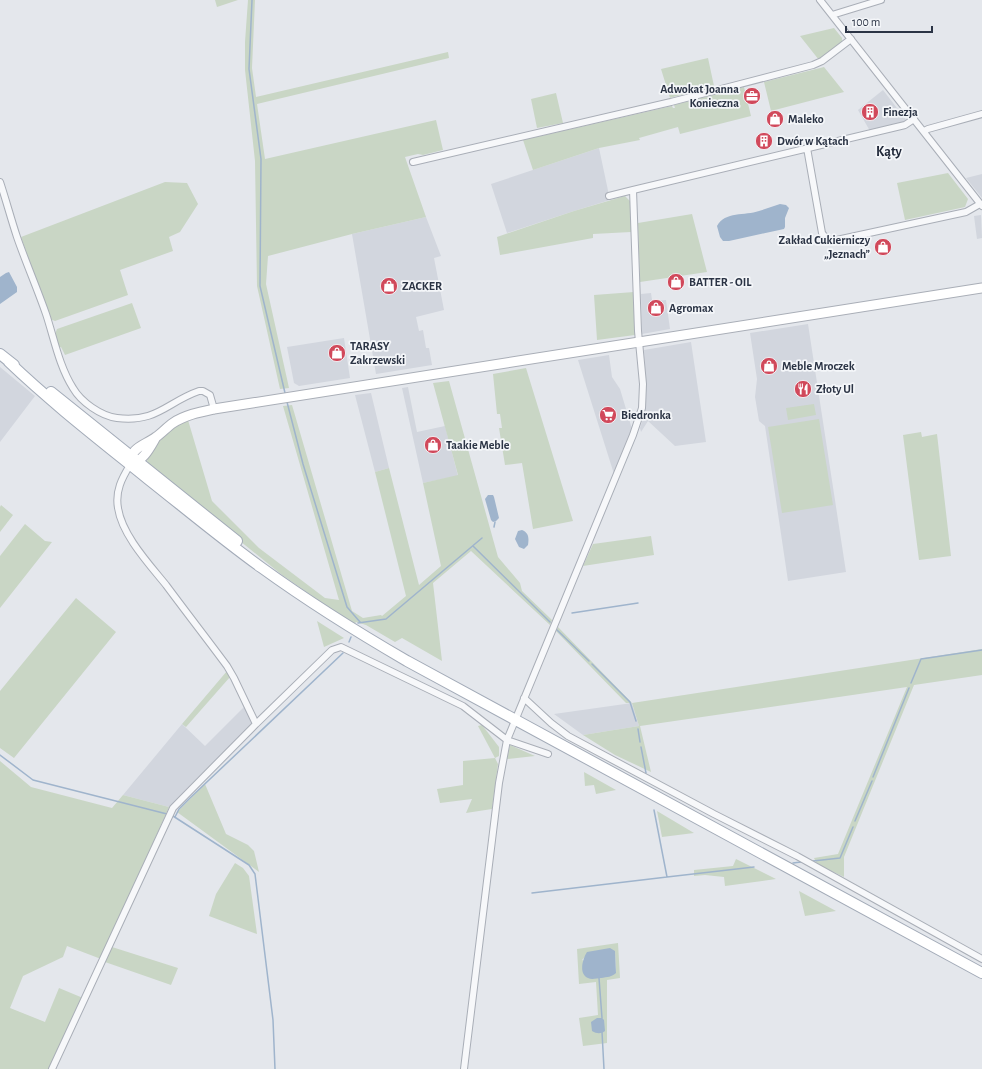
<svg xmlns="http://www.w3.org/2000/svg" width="982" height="1069" font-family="'Alegreya Sans',sans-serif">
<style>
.built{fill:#d2d6de}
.green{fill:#c9d6c5;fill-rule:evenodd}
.water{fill:#9fb4cc}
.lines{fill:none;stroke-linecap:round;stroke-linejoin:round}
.stream{stroke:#9fb4cc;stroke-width:1.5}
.street-casing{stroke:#a9aeb7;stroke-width:8}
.secondary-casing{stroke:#a9aeb7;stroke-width:11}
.primary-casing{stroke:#a3abb8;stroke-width:12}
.street{stroke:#f7f8fa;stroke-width:6}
.secondary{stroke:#fff;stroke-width:9}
.primary{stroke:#fff;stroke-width:10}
.labels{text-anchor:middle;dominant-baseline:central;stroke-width:3.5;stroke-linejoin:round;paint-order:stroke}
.poi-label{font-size:12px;font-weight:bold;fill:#2b3445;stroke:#f4f6f9;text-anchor:start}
.quarter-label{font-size:14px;font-weight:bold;fill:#1d2536;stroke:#f4f6f9}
</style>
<rect width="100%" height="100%" fill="#e4e7ec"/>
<!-- built -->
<path class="built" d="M883,90l24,31 -37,10 -12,-21z
M599,148l11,52 -36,11 -67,22 -16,-49z
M982,174v24l-16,-20z
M981,215l1,23 -5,1 -3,-23z
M426,217l15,39 -7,2 10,52 -28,7 3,14 4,-1 3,18h3l3,17 -56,9 -24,-140z
M651,293l1,7h2v1l12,-1 4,29 -28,5 -1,-40z
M808,324l38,248 -58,9 -23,-155 -6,-5 -4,-24 2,-18 -7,-46z
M344,338l6,40 -51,8 -5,-3 -7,-36z
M691,342l15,100 -31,4 -27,-25 -7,11 -1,-4 4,-12 2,-26 -2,-40z
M609,355l3,22 8,12 12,40 -18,45 -36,-114z
M0,367l35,29 -35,46z
M408,387l9,45 28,-6 13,50 -35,7 -21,-95z
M371,393l18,75 -14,4 -20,-77z
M632,703l7,23 -56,9 -29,-21z
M244,707l8,15 -2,5 -81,80 -46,-12 59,-71 23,22z"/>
<!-- green -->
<path class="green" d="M215,0h23l-21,7z
M248,0h7l-3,68 4,29 192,-45 1,6 -192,46 8,55 171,-39 7,30 -20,5 -5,-1 -13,3 21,60 -74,17 -84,22 -2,28 23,104 -9,1 -23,-103 -2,-125 -10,-91v-28z
M834,28l8,10v5l-23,17 -19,-24z
M708,58l6,28 -44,12 -9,-29z
M824,67l20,25 -73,19 -7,-29z
M744,87l7,29 -71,18 -2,-7 -39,11 1,2 -41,8 -66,22 -10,-30 149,-34 1,2h2l-1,-3z
M556,93l7,30 -26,5 -6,-29z
M948,173l20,26 -3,8 -60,13 -8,-37z
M165,182l22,1 11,21 -18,28 -11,5 4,14 -53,19 8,25 -73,26 -5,-2 -29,-82z
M625,196l6,6v30l-38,2v4l-93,17 -3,-18 77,-26z
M692,214l15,58 -67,10 -2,-59z
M634,292l1,43 -38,5 -3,-45z
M132,303l9,25 -76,27 -4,-8 -2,1 -4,-14 2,-5z
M526,368l47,153 -40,8 -11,-66 -17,2 -6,-37h3l-2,-14h-3l-4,-40z
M449,381l49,176 22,26 2,8 30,29 -2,5 -79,-74 -38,32 9,78 -40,-23 -7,4 -29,-17 -10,-3 -2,3 -72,-50 -111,-90 -24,-22c1,-18 26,-36 41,-43l24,81 47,47 66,50 14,2 -56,-194 9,-1 60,206 11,7 18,-3 1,1 24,-20 -31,-124 14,-4 30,117 22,-19 -18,-83 35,-8 -25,-92z
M814,404l2,11 -28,5 -2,-12z
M819,419l14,86 -51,8 -14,-86z
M921,432l1,5 15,-3 14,122 -32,4 -16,-125z
M1,505l12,10 -13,17v-25z
M25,524l20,17 7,1 -52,66v-52z
M651,536l3,19 -71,11 10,-22z
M76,598l40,34 -102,126 -14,-10v-57z
M317,621l27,17 -20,9z
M558,627l74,76 350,-54v26l-68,10 -70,172v20l-27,-13 -3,-6 24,-4 69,-167 -267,39 11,46 -36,-17 -32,-20 56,-9 -7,-23h-6l-70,-72z
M227,671l3,6 -44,50 -4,-3z
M482,725l17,22v9l-4,2 3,6 -6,45 -26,4 6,-14 -32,4 -3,-14 26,-4v-24l32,-3 -17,-32z
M510,745l25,11 -28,3z
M0,761l31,26 81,21 11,-13 46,12 -68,152 -34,-13 -4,11 -40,19 -13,32 35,14 14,-34 24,10 -34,71h-49z
M584,772l32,18 -20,4 -2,-9 -9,1z
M205,784l21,50 22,11 6,6 5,21 -82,-60z
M657,811l37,22 -32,4z
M736,859l40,20 -51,7 -1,-9 -19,-2 -11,1v-6l39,-4z
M235,863l8,5 6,8 8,58 -48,-18 7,-22z
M799,891l37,20 -31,5z
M618,943l2,35 -13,2v63l-24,3 -4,-28 19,-3 -2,-33 -17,2 -2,-35zM615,951l1,22 -34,-13 3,-3z
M112,947l66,21 -7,17 -66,-23z"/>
<!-- water -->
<path class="water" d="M780,204l6,1 3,3 -4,10v9l-1,2 -55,12h-6l-3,-4 -3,-11c8,-15 28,-10 42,-15 7,-2 14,-5 21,-7z
M9,272l8,15v5l-17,12v-27l6,-4z
M488,495h5l1,2 5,21 -3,3 -3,1 -2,-2 -6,-21z
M522,530c7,3 7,8 6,15l-4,4 -5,-2 -4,-8 3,-8z
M610,948l5,3 1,22c-4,4 -9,4 -15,5 -4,0 -9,2 -13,0 -10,-4 -5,-20 -1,-26z
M597,1018h5l2,2 1,11c-4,3 -8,3 -13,0l-1,-9z"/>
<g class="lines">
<!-- stream -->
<path class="stream" d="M252,0l-3,69 12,90 -1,127 25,107
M287,402l16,62 44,143 13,15
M494,527l1,-5
M473,546l77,76
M572,613l66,-10
M358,623l28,-4 96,-81
M557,630l32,31
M349,642l2,-5
M592,664l38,38 6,19
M911,683l10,-24 61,-9
M638,729l2,13
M641,747l5,26
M0,755l33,25 134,34
M873,777l36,-89
M654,810l13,67 87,-10
M173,816l76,49 6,9 18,146 2,49
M175,817l4,-8 11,-11 153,-145
M855,821l17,-40
M813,861l27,-3 13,-31
M793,863l8,-1
M532,893l135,-16
M599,978l3,40
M602,1032l2,37"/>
<defs>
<path id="street" d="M820,0l162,206
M832,15l49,-15
M924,131l4,-2 54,-15
M807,148l15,85 3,4 7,4 134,-29 14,-8
M413,162l258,-60 142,-37 9,-4 29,-22
M0,182c6,18 11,37 17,55 9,26 20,51 29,77 8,24 13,52 27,74 8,14 28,28 44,30 40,5 50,-16 82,-27h4l7,4 4,14
M609,196l24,-6
M130,465c-8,13 -15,26 -12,43 4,27 31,56 48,77 20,27 41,54 61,81l7,12 22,46 76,-74 9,-3 122,59 44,34 41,14
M524,698l27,25 17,13 146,78 83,42 185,103
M52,1069l121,-261 83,-84
M464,1069l35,-286 8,-43 126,-305 9,-27 1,-24 -5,-53 -5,-141 272,-65 9,-6"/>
<path id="secondary" d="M156,437c-7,12 -12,23 -26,28 0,-18 14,-19 26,-28 6,-4 11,-10 17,-14 12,-8 27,-11 41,-14l768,-121"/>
<path id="primary" d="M0,354l14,11
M9,362c44,42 92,79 139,117 38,30 75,61 114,89 47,34 95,64 145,93l575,312
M51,392l186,149"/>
</defs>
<!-- street casing -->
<use href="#street" class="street-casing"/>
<!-- secondary casing -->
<use href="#secondary" class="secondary-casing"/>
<!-- primary casing -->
<use href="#primary" class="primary-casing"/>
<!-- street -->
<use href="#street" class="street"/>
<!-- secondary -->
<use href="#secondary" class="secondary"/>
<!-- primary -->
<use href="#primary" class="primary"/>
</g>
<!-- icons -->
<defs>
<symbol id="office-disc" viewBox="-11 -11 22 22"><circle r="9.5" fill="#d1495b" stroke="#f4f6f9"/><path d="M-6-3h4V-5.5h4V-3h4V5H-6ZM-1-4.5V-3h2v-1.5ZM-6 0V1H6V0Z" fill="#fff"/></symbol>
<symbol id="building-disc" viewBox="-11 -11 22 22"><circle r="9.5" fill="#d1495b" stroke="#f4f6f9"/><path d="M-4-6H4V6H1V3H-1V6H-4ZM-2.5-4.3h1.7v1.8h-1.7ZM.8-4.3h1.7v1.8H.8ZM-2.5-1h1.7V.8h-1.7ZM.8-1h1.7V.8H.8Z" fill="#fff"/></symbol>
<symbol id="shop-disc" viewBox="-11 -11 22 22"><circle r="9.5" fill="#d1495b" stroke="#f4f6f9"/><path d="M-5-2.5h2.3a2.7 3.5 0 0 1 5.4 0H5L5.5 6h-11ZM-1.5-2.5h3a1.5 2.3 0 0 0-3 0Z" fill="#fff"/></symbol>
<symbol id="restaurant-disc" viewBox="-11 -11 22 22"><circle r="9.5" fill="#d1495b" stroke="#f4f6f9"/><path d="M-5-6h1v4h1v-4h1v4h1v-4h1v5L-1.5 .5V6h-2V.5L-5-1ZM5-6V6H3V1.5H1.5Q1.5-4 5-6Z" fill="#fff"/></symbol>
<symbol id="supermarket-disc" viewBox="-11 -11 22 22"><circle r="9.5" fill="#d1495b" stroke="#f4f6f9"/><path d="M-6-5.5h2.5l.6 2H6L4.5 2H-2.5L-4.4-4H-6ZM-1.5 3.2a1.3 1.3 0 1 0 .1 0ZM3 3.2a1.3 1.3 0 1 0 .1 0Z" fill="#fff"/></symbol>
</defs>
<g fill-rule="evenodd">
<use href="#office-disc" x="742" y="86" width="20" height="20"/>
<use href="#building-disc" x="860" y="102" width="20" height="20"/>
<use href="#shop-disc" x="765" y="109" width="20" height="20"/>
<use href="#building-disc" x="754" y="131" width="20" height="20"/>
<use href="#shop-disc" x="873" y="237" width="20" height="20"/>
<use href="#shop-disc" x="666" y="272" width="20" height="20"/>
<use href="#shop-disc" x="379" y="276" width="20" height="20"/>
<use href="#shop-disc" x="646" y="298" width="20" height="20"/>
<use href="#shop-disc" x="327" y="343" width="20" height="20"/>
<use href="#shop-disc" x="759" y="356" width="20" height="20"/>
<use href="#restaurant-disc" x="793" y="379" width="20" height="20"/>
<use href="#supermarket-disc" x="598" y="405" width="20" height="20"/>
<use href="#shop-disc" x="423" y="435" width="20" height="20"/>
</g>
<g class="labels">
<!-- poi labels -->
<g class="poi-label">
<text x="739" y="89" text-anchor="end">Adwokat Joanna<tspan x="739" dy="14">Konieczna</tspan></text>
<text x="883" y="112">Finezja</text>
<text x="788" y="119">Maleko</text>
<text x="777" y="141">Dwór w Kątach</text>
<text x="870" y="240" text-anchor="end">Zakład Cukierniczy<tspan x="870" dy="14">„Jeznach”</tspan></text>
<text x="689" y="282">BATTER - OIL</text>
<text x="402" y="286">ZACKER</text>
<text x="669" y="308">Agromax</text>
<text x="350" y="346">TARASY<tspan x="350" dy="14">Zakrzewski</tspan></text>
<text x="782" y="366">Meble Mroczek</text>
<text x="816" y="389">Złoty Ul</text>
<text x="621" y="415">Biedronka</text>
<text x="446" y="445">Taakie Meble</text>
</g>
<!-- quarter labels -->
<g class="quarter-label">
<text x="889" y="152">Kąty</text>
</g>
</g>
<!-- scale -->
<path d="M846 26v6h86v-6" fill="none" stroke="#2b3445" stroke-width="2"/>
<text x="852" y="26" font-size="12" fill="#2b3445" stroke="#f4f6f9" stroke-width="3" paint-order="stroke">100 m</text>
</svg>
